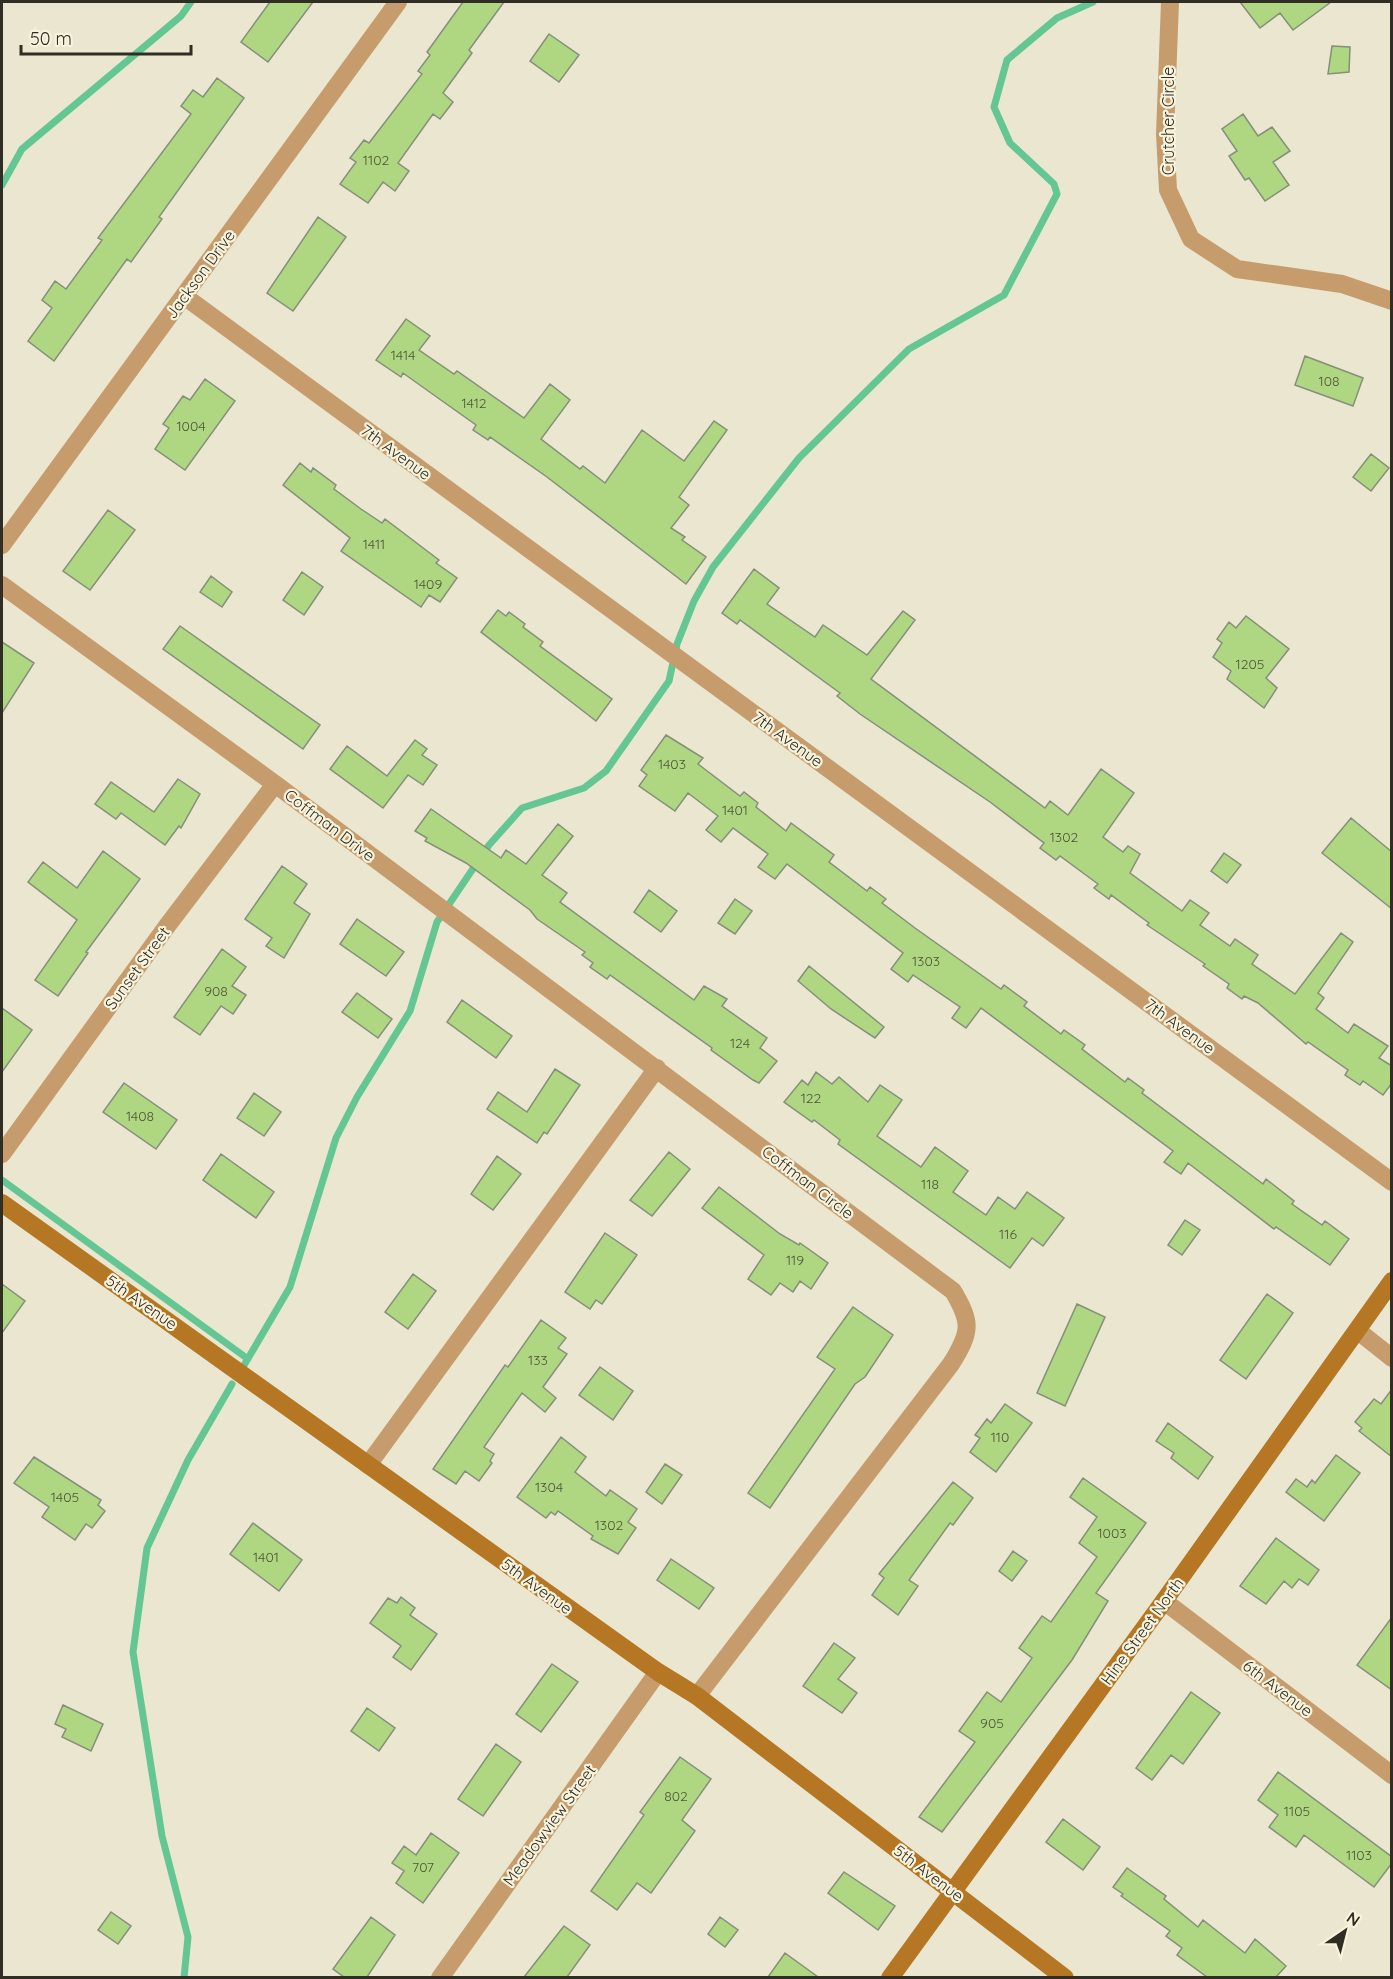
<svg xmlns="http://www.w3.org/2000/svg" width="1393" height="1979" font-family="Quicksand,sans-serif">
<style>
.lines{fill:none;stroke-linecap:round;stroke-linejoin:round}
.stream{stroke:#64c693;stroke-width:7}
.building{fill:#afd681;stroke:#858f7b;stroke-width:1.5}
.street{stroke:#c69c6d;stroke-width:18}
.secondary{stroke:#b57723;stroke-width:18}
.labels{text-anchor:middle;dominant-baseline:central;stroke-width:4.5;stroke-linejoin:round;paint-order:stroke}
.number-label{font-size:14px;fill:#4f573b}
.street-label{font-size:16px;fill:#2f2d24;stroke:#f7f3dc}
</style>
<rect width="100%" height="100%" fill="#eae6cf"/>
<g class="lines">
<!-- stream -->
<path class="stream" d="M2,185l20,-36 159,-133 10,-14
M2,1180l246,179
M243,1367l47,-80 46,-149 21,-41 53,-86 27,-89 52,-77 33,-37 62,-20 22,-17 63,-90 8,-37 17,-43 19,-34 86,-109 110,-109 95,-54 53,-101 -3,-10 -44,-41 -16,-36 13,-47 50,-42 36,-16
M184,1978l4,-41 -26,-101 -29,-184 14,-104 41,-88 44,-76"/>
</g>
<!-- building -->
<path class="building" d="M270,2h43l-45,60 -27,-20z
M463,2h41l-35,48 3,3 -29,40 10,9 -13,17 -7,-5 -35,49 11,8 -14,20 -12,-9 -15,21 -28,-19 16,-22 -6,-4 14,-18 5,3 53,-69 -4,-3 12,-16 -3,-3z
M1240,2h91l-38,28 -13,-17 -20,15z
M549,34l30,21 -20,27 -29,-21z
M1332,46l18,1 -1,25 -21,2z
M217,78l27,20 -85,119 3,2 -31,43 -4,-3 -73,102 -26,-20 24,-33 -10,-8 13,-19 11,8 36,-49 -4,-2 93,-124 -10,-8 12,-16 10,7z
M1243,114l15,22 14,-9 18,24 -17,11 16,23 -24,16 -16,-23 -4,2 -16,-24 8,-5 -15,-22z
M318,217l28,20 -53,74 -26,-18z
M406,319l24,17 -11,14 35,24 3,-3 67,47 26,-34 20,16 -29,39 39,30 3,-3 22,17 37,-53 42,31 30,-40 13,9 -48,67 10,8 -18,23 14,9 -3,3 24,17 -20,27 -139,-107 -57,-40 -2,3 -15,-10 3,-5 -38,-27 -35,-25 -2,4 -25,-17z
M1305,356l58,22 -10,28 -58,-21z
M205,379l30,22 -50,69 -30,-21 14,-21 -6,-4 20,-28 7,4z
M1371,454l18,14 -18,23 -18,-14z
M300,463l11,9 2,-4 23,17 -2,4 27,20 21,14 3,-4 54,41 -3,3 21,15 -17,24 -11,-7 -8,12 -80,-56 9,-13 -67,-53z
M108,510l27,20 -45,60 -27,-19z
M754,569l25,19 -12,16 48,33 8,-12 44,30 36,-44 12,9 -44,59 174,129 5,-7 18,14 33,-46 33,24 -31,44 20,15 5,-6 12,8 -10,19 52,38 8,-11 19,13 -9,12 30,21 5,-7 23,16 -6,9 43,30 46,-61 12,9 -35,51 6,5 -8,11 32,24 6,-9 34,22 -9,12 13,8v17l-9,12 -20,-14 -3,4 -15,-10 3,-5 -40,-28 -2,2 -48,-41 -14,-7 -2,3 -15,-11 2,-4 -26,-18 2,-2 -58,-39 2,-2 -38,-28 -2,4 -15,-11 4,-4 -38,-28 -4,4 -16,-12 4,-5 -54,-41 -130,-88 -23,-18 3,-3 -100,-73 -3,4 -15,-11z
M302,572l21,15 -19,28 -21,-15z
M211,576l21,16 -10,15 -22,-15z
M498,610l8,6 3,-4 16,12 -2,3 20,15 -3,4 72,53 -16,22 -115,-89z
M1246,616l43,33 -23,29 11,10 -13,20 -37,-29 4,-8 -18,-14 9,-14 -5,-4 12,-17 7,6z
M180,626l140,99 -17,24 -140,-100z
M2,642l32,21 -32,50z
M666,735l37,23 -5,6 42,32 4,-4 14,11 -2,4 30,24 5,-8 43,32 -5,7 38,29 3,-4 16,12 -4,4 33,25 86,61 3,-4 23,17 -3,4 37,28 3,-4 21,15 -3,4 43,33 3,-4 16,12 -2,3 121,91 3,-5 28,22 -2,3 30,21 3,-4 24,18 -19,26 -54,-38 -2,2 -86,-66 -7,11 -17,-12 9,-11 -192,-143 -15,20 -14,-10 8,-11 -47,-32 -5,7 -17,-13 12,-16 -116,-89 -12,15 -17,-12 10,-13 -35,-26 -12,14 -15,-12 12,-14 -30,-23 -13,18 -36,-25 8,-11 -6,-5z
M415,740l12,9 -5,6 15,10 -14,20 -15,-10 -25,33 -53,-39 17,-23 40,30z
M178,779l22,15 -19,34 -2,-2 -14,19 -44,-32 -5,6 -21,-15 16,-22 43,30z
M431,809l70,49 5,-8 20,14 32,-40 15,12 -31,39 25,18 -7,9 134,98 10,-14 23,13 -5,7 45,32 -7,10 17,13 -18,22 -6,-3 -42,-30 1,-2 -102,-73 -3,4 -17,-12 3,-4 -11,-8 3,-3 -48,-33 -7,-9 -64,-47 -41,-22 2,-3 -12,-7z
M1351,818l41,34v57l-70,-56z
M103,851l37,28 -54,73 2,1 -30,43 -23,-16 42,-60 -49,-38 15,-20 34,26z
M1224,853l17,12 -14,18 -16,-12z
M282,866l25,18 -13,19 16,11 -26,44 -18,-12 6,-8 -27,-19z
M649,890l28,21 -16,21 -27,-20z
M735,899l17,12 -17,23 -17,-11z
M357,919l47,33 -18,24 -46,-32z
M222,949l24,18 -14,19 14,9 -13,19 -12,-8 -21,29 -26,-18z
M809,966l75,61 -9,11 -44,-29 -33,-28z
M357,993l35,26 -14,19 -36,-26z
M462,1000l50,36 -16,22 -49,-36z
M2,1008l30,22 -30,42z
M555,1069l25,16 -33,49 -3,-2 -7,11 -50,-34 11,-17 29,20z
M816,1072l16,12 7,-7 29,25 12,-17 22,15 -25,36 44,31 14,-20 33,24 -15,21 33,23 12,-18 17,12 12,-17 37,26 -21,28 -11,-8 -22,30 -172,-124 2,-4 -26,-20 -2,2 -28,-20 18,-22 6,5z
M124,1083l53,37 -21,29 -53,-37z
M254,1093l27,19 -17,24 -27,-18z
M669,1152l21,17 -38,47 -22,-16z
M221,1154l53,38 -18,26 -53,-38z
M497,1156l24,18 -28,36 -22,-16z
M719,1187l61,47 19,11 1,-2 28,20 -17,26 -11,-8 -7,11 -13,-9 -9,12 -23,-16 16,-24 -62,-47z
M1185,1220l15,10 -18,25 -14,-10z
M605,1233l32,22 -35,49 -6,-4 -6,9 -25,-17z
M413,1274l23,17 -28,38 -23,-17z
M2,1284l23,17 -23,32z
M1267,1294l26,19 -47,66 -26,-19z
M1077,1304l28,13 -40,89 -28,-13z
M853,1307l40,28 -28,42 -10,7 -85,124 -22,-15 87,-124 -18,-12z
M541,1320l25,18 -8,10 9,6 -24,33 13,11 -11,14 -23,-19 -38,54 10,7 -4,7 2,2 -13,18 -14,-10 -9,13 -23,-15 72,-104 3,2z
M600,1367l33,24 -20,29 -34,-25z
M1392,1389v68l-33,-26 3,-3 -7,-6 19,-23 7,5z
M1005,1404l27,19 -36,49 -26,-20 10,-14 -5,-3 12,-16 4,4z
M1168,1423l45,34 -15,22 -27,-21 3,-5 -18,-12z
M561,1437l25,20 -11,15 31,24 4,-6 27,19 -9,13 8,6 -18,26 -27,-15 2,-3 -35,-25 -3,4 -4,-3 -5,6 -29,-21z
M1336,1455l24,18 -36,48 -38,-29 10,-13 11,8 5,-7 3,3z
M34,1457l67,43 -3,5 7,6 -13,17 -6,-4 -11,16 -33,-23 7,-10 -35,-24z
M665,1464l17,11 -20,29 -16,-12z
M1083,1478l63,45 -50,70 12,8 -36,59 -130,172 -23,-15 56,-75 -16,-11 28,-39 14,10 31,-44 -13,-10 23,-32 9,6 46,-65 -18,-14 18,-26 -27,-20z
M953,1482l20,16 -20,27 -3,-2 -41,57 9,6 -20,29 -26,-20 12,-17 -5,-4z
M253,1523l49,37 -23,31 -49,-37z
M1276,1538l43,32 -11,15 -9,-6 -7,9 -8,-7 -18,23 -26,-18z
M1013,1551l14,10 -15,20 -13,-10z
M671,1559l43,29 -15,21 -42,-29z
M401,1597l14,11 -5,7 27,19 -26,36 -18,-13 8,-11 -31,-23 18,-25 9,5z
M1392,1617v73l-35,-25z
M834,1643l21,15 -17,21 19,14 -15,20 -39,-27z
M552,1664l26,18 -37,50 -25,-18z
M1191,1692l29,21 -37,51 -12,-9 -19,25 -16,-12z
M63,1705l40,19 -12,27 -29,-14 4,-8 -11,-5z
M367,1708l28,20 -16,23 -28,-20z
M496,1744l25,18 -38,54 -25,-17z
M680,1757l31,22 -29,41 13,11 -44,62 -14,-10 -20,27 -26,-19 53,-76 -4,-3z
M1278,1772l114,85v6l-18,24 -70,-52 -8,12 -27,-20 9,-12 -20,-15z
M1063,1819l37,28 -17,23 -37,-28z
M431,1833l28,20 -36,50 -27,-20 8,-12 -12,-8 12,-17 12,9z
M1127,1868l39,28 -2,3 34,28 5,-7 42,33 10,-14 31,27 -10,11h-69l-30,-22 5,-7 -16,-12 4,-5 -49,-35 2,-2 -10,-7z
M844,1872l51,34 -17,24 -50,-37z
M111,1912l20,14 -13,18 -20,-14z
M371,1917l24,18 -28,42h-23l-11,-8z
M720,1917l18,13 -13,17 -17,-13z
M564,1926l26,19 -23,32h-43z
M785,1953l33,24h-50z"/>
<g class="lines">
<!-- street -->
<path class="street" d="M1170,2l-5,132 3,56 23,49 46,30 105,15 50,17
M184,296l1208,886
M2,545l396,-543
M2,585l273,199 678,507c19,32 18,41 -2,73l-254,332
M2,1154l165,-228 108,-142
M1358,1331l34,27
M368,1465l289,-397
M1164,1601l228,174
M440,1978l218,-306"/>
<!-- secondary -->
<path class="secondary" d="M2,1203l656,469 39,24 368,282
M890,1978l274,-377 228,-320"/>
</g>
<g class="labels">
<!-- number labels -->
<g class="number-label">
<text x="376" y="160">1102</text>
<text x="403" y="355">1414</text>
<text x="1329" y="381">108</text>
<text x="474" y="403">1412</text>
<text x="191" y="426">1004</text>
<text x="374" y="544">1411</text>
<text x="428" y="584">1409</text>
<text x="1250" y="664">1205</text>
<text x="672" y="764">1403</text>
<text x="735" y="810">1401</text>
<text x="1064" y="837">1302</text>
<text x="926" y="961">1303</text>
<text x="216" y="991">908</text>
<text x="740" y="1043">124</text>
<text x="811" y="1098">122</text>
<text x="140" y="1116">1408</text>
<text x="930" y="1184">118</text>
<text x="1008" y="1234">116</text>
<text x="795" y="1260">119</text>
<text x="538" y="1360">133</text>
<text x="1000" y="1437">110</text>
<text x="549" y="1487">1304</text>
<text x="65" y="1497">1405</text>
<text x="609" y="1525">1302</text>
<text x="1112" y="1533">1003</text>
<text x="266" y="1557">1401</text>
<text x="992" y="1723">905</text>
<text x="676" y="1796">802</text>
<text x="1297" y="1811">1105</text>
<text x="1359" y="1855">1103</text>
<text x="423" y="1867">707</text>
</g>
<!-- street labels -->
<g class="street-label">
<text transform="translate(1168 121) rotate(-90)">Crutcher Circle</text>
<text transform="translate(200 274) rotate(-54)">Jackson Drive</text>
<text transform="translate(396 452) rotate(36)">7th Avenue</text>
<text transform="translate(788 739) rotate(36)">7th Avenue</text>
<text transform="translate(330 825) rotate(37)">Coffman Drive</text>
<text transform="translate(137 968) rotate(-54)">Sunset Street</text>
<text transform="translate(1180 1026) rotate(36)">7th Avenue</text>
<text transform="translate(808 1182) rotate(37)">Coffman Circle</text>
<text transform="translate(142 1302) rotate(35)">5th Avenue</text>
<text transform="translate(537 1586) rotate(36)">5th Avenue</text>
<text transform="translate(1142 1631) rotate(-54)">Hine Street North</text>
<text transform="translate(1278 1688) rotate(37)">6th Avenue</text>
<text transform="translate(549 1825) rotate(-54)">Meadowview Street</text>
<text transform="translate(929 1873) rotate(37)">5th Avenue</text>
</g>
</g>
<!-- border -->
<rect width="1393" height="1979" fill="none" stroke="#2f2d24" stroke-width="6"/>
<!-- north arrow -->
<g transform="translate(1345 1931) rotate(35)" stroke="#f7f3dc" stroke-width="4.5" paint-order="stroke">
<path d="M0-4.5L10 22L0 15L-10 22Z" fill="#2f2d24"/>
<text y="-9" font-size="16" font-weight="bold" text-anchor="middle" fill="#2f2d24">N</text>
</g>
<!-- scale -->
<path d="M21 45v9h170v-9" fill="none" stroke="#2f2d24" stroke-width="3"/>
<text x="30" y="45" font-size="18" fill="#2f2d24" stroke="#f7f3dc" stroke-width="4.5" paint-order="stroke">50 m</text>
</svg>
